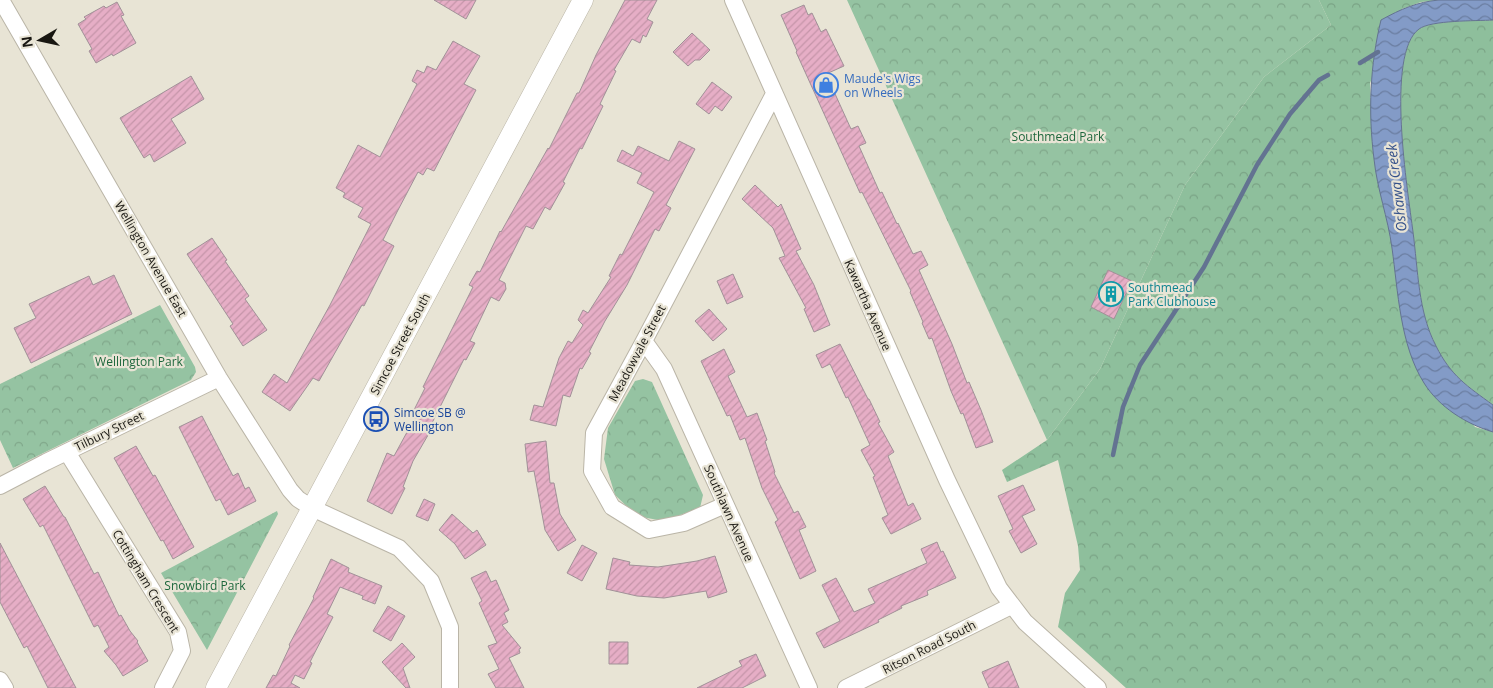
<svg xmlns="http://www.w3.org/2000/svg" width="1493" height="688" font-family="'Open Sans',sans-serif">
<style>
.forest{fill:url(#forest-crowns)}
.park{fill:url(#park-crowns)}
.water{fill:url(#water-waves);stroke:#637391}
.lines{fill:none;stroke-linecap:round;stroke-linejoin:round}
.stream{stroke:#637391;stroke-width:4.5}
.building{fill:url(#building-hatch);stroke:#a19198}
.minor-casing{stroke:#bab5a7;stroke-width:18}
.tertiary-casing{stroke:#bab5a7;stroke-width:21}
.minor{stroke:#fff;stroke-width:16}
.tertiary{stroke:#fff;stroke-width:20}
.labels{text-anchor:middle;dominant-baseline:central;stroke-width:4.5;stroke-linejoin:round;paint-order:stroke}
.shop-label{font-size:12px;fill:#366cbe;stroke:#e8e4d5;text-anchor:start}
.park-label{font-size:12px;fill:#1d673c;stroke:#e8e4d5}
.street-label{font-size:12px;fill:#191712;stroke:#e8e4d5}
.culture-label{font-size:12px;fill:#0d838f;stroke:#e8e4d5;text-anchor:start}
.transit-label{font-size:12px;fill:#164399;stroke:#e8e4d5;text-anchor:start}
.water-label{font-size:14px;font-style:italic;fill:#34518a;stroke:#e8e4d5}
</style>
<defs>
<pattern id="forest-crowns" width="20" height="18" patternUnits="userSpaceOnUse" patternTransform="scale(1.25)"><rect width="20" height="18" fill="#8ebf9c"/><path d="M2 6a3 3 0 1 1 6 0M12 15a3 3 0 1 1 6 0" fill="none" stroke="#7aa385"/></pattern>
<pattern id="park-crowns" width="20" height="18" patternUnits="userSpaceOnUse" patternTransform="scale(1.25)"><rect width="20" height="18" fill="#95c3a2"/><path d="M2 6a3 3 0 1 1 6 0M12 15a3 3 0 1 1 6 0" fill="none" stroke="#80a78a"/></pattern>
<pattern id="water-waves" width="16" height="10" patternUnits="userSpaceOnUse" patternTransform="scale(1.25)"><rect width="16" height="10" fill="#839bc7"/><path d="M0 5q4-4 8 0t8 0" fill="none" stroke="#6a7da0"/></pattern>
<pattern id="building-hatch" width="6" height="6" patternUnits="userSpaceOnUse" patternTransform="scale(1.25)"><rect width="6" height="6" fill="#e6aec6"/><path d="M-1 1l2-2M0 6l6-6M5 7l2-2" fill="none" stroke="#c595a9"/></pattern>
</defs>
<rect width="100%" height="100%" fill="#e8e4d5"/>
<!-- forest -->
<path class="forest" d="M1319,0h120l-18,2 -19,7 -32,74 4,76 16,74 15,102 70,92 18,5v256h-367l-68,-61 7,-34 15,-23 -2,-24 -20,-86 -51,22 -5,-12 45,-30 53,-71 85,-184 79,-108 67,-52z
M1493,20v385c-26,-19 -42,-29 -57,-59 -18,-34 -18,-77 -23,-114 -5,-40 -28,-178 6,-203 12,-9 57,-8 74,-9z"/>
<!-- park -->
<path class="park" d="M847,0h472l12,25 -67,52 -79,108 -85,184 -53,71z
M160,305l35,62 1,5 -5,8 -178,88 -13,-28v-56z
M643,379l9,3 51,113 -3,13 -37,13 -26,-5 -22,-21 -11,-36 4,-31 27,-47z
M277,511l1,3 -71,136 -46,-77z"/>
<!-- water -->
<path class="water" d="M1439,0h54v20c-17,1 -62,0 -74,9 -34,25 -11,163 -6,203 5,37 5,80 23,114 15,30 31,40 57,59v27c-27,-8 -54,-25 -69,-49 -24,-38 -26,-92 -32,-135 -4,-30 -15,-59 -18,-89 -6,-47 -4,-94 7,-139 20,-11 36,-18 58,-20z"/>
<g class="lines">
<!-- stream -->
<path class="stream" d="M1360,63l18,-11
M1113,455l10,-48 17,-42 64,-98 53,-102 33,-51 29,-34 9,-5"/>
</g>
<!-- building -->
<path class="building" d="M434,0h42l-10,19z
M625,0h32l-10,19 6,3 -7,15 -3,-2 -3,8 -8,-4 -18,31 2,1 -16,33 3,2 -21,43 -2,-1 -17,34 2,1 -15,27 -5,-3 -12,22 -7,-3 -27,54 6,3 1,6 -7,12 -8,-4 -21,44 5,2 -9,17 -2,-1 -35,70 2,1 -18,31 -10,26 2,1 -13,26 -25,-13 20,-48 7,3 24,-44 -4,-2 11,-22 -2,-1 50,-100 -4,-2 8,-14 3,1 20,-41 1,1 47,-84 1,1 28,-56h2l17,-38z
M117,2l7,13 -3,1 15,27 -23,13 -1,-2 -16,9 -7,-12 3,-2 -14,-25 8,-5 -2,-2 20,-11 2,2z
M804,5l4,10 4,-2 9,19 5,-3 18,37 -18,8 25,55 7,-3 8,17 -7,3 21,47 2,-1 15,32 1,-1 15,31 8,-3 7,14 -9,5 33,74 15,39 2,-1 12,28 12,32 -17,6 -13,-35 -2,1 -10,-23 -19,-53 -3,1 -7,-16 1,-1 -13,-30 1,-1 -49,-99 -2,1 -64,-141 1,-1 -16,-36z
M692,33l18,17 -10,10h-5l-7,6 -15,-14z
M453,41l27,15 -16,28 12,6 -42,81 -7,-3 -4,7 -5,-3 -21,40 -14,28 11,6 -30,60 -2,-1 -43,76 -6,-3 -23,33 -28,-19 12,-18 13,9 43,-78 41,-81 -13,-7 5,-9 -20,-11 2,-4 -9,-5 22,-43 22,12 37,-73 -5,-3 5,-11 7,3 3,-7 9,4z
M191,76l13,23 -33,20 15,24 -32,19 -4,-8 -6,4 -24,-40z
M712,82l20,15 -10,14 -7,-5 -6,8 -13,-10z
M679,141l16,8 -29,56 5,3 -12,23 -4,-2 -28,56 -22,36 -16,31 2,1 -9,16 -2,-1 -10,29 -7,-2 -7,31 -26,-6 4,-15 9,2 16,-49 9,-17 4,2 11,-18 -5,-5 5,-10 5,3 23,-36 -2,-1 11,-22 2,1 32,-63 -17,-9 5,-10 -25,-12 5,-11 11,6 5,-10 31,15z
M755,185l23,22 3,-3 20,45 -5,2 18,34 16,40 -16,7 -10,-23 2,-1 -27,-50 6,-2 -12,-28 -31,-29z
M212,238l15,22 -2,1 24,35 -4,3 22,31 -24,16 -13,-20 3,-2 -46,-70z
M1108,270l24,11 -18,38 -23,-12z
M733,274l10,23 -16,7 -10,-23z
M114,275l18,39 -101,49 -17,-35 22,-10 -7,-14 60,-28 4,9z
M709,309l18,20 -14,12 -18,-20z
M840,344l28,55h1l11,23 -2,1 16,29 -6,4 20,50 5,-3 8,16 -30,15 -9,-16 6,-3 -15,-38 2,-1 -14,-26 9,-5 -22,-48 -2,1 -15,-32 -1,-2 -8,4 -6,-13z
M724,349l11,23 -7,4 19,41 10,-4 10,27 -2,1 10,31 -1,1 20,40 4,-2 8,16 -7,3 17,41 -16,8 -25,-57 3,-2 -16,-32 -17,-50 -5,2 -10,-25 -3,1 -26,-55z
M202,416l31,60 5,-3 7,16 4,-2 7,14 -28,14 -8,-16 -4,2 -37,-74z
M546,441l4,42h4l6,31 16,26 -18,11 -13,-21 -11,-59 -6,1 -3,-28z
M136,446l17,30 2,-1 39,72 -21,12 -10,-19 -2,1 -47,-83z
M1023,485l12,25 -13,6 15,28 -16,9 -12,-22 4,-2 -15,-33z
M45,486l19,31h1l29,57 4,-2 21,44 2,-1 9,16 8,10 -1,1 11,19 -25,15 -7,-11 -12,-14 5,-4 -11,-22 -4,2 -51,-102 -3,2 -17,-28z
M424,499l11,5 -7,17 -12,-5z
M452,514l21,19 4,-3 9,15 -21,14 -10,-15 -16,-14z
M937,542l4,10 2,-1 13,27 -29,13 1,4 -27,11 1,2 -24,12 1,2 -55,26 -8,-15 24,-12 -18,-36 14,-7 18,34 21,-9 -7,-14 59,-26 -6,-14z
M0,543l76,145h-28l-21,-42 -3,2 -24,-46z
M582,545l15,8 -15,28 -15,-8z
M715,556l12,36 -19,6 -2,-7 -42,7 -27,-2 -31,-7 7,-31 17,4 -1,3 29,2 39,-6z
M331,559l18,9 -1,4 34,14 -7,18 -13,-5 1,-3 -23,-9 -13,27 6,3 -23,45 2,1 -8,16 -9,-4 -4,8 9,5h-34l7,-13 3,1 14,-30 -1,-1 25,-47 -1,-1z
M486,571l5,11 5,-2 13,30 -5,3 4,9 -6,3 19,23 -2,1 1,4 -11,5 15,30h-28l-8,-14 11,-5 -11,-23 9,-3 -18,-40 3,-2 -11,-23z
M388,606l17,10 -14,25 -18,-10z
M609,642h19v22h-19z
M402,643l13,14 -12,11 7,20h-4l-24,-26z
M756,654l10,22 -24,12h-45l45,-22 -3,-5z
M1008,661l11,27h-30l-7,-16z"/>
<g class="lines">
<defs>
<path id="minor" d="M1,0l218,378 71,112 8,9 14,9 87,40 32,33 19,46v61
M733,0l214,480 52,108 26,34 73,66
M644,341l20,28 145,319
M67,452l111,180 4,19 -19,37
M0,486l46,-24 173,-84
M725,505l-41,18 -35,7 -37,-23 -20,-36 2,-38 50,-92 130,-247
M0,680l5,8
M846,688l165,-82"/>
<path id="tertiary" d="M216,688l367,-688"/>
</defs>
<!-- minor casing -->
<use href="#minor" class="minor-casing"/>
<!-- tertiary casing -->
<use href="#tertiary" class="tertiary-casing"/>
<!-- minor -->
<use href="#minor" class="minor"/>
<!-- tertiary -->
<use href="#tertiary" class="tertiary"/>
</g>
<!-- icons -->
<defs>
<symbol id="shop-ring" viewBox="-11 -11 22 22"><circle r="9.5" fill="#e8e4d5" stroke="#3f7fe0" stroke-width="1.5"/><path d="M-5-2.5h2.3a2.7 3.5 0 0 1 5.4 0H5L5.5 6h-11ZM-1.5-2.5h3a1.5 2.3 0 0 0-3 0Z" fill="#3f7fe0"/></symbol>
<symbol id="building-ring" viewBox="-11 -11 22 22"><circle r="9.5" fill="#e8e4d5" stroke="#0f9aa8" stroke-width="1.5"/><path d="M-4-6H4V6H1V3H-1V6H-4ZM-2.5-4.3h1.7v1.8h-1.7ZM.8-4.3h1.7v1.8H.8ZM-2.5-1h1.7V.8h-1.7ZM.8-1h1.7V.8H.8Z" fill="#0f9aa8"/></symbol>
<symbol id="bus-ring" viewBox="-11 -11 22 22"><circle r="9.5" fill="#e8e4d5" stroke="#1a4fb4" stroke-width="1.5"/><path d="M-5-6H5V4H4V6H2V4H-2V6H-4V4H-5ZM-3.5-4V0h7V-4ZM-3.5 1.2v1.5H-2V1.2ZM2 1.2v1.5H3.5V1.2Z" fill="#1a4fb4"/></symbol>
</defs>
<g fill-rule="evenodd">
<use href="#shop-ring" x="812" y="71" width="28" height="28"/>
<use href="#building-ring" x="1097" y="280" width="28" height="28"/>
<use href="#bus-ring" x="362" y="405" width="28" height="28"/>
</g>
<g class="labels">
<!-- shop labels -->
<g class="shop-label">
<text x="844" y="78">Maude's Wigs<tspan x="844" dy="14">on Wheels</tspan></text>
</g>
<!-- park labels -->
<g class="park-label">
<text x="1058" y="136">Southmead Park</text>
<text x="139" y="361">Wellington Park</text>
<text x="205" y="585">Snowbird Park</text>
</g>
<!-- street labels -->
<g class="street-label">
<text transform="translate(151 259) rotate(60)">Wellington Avenue East</text>
<text transform="translate(868 305) rotate(66)">Kawartha Avenue</text>
<text transform="translate(400 344) rotate(-62)">Simcoe Street South</text>
<text transform="translate(637 353) rotate(-62)">Meadowvale Street</text>
<text transform="translate(109 431) rotate(-26)">Tilbury Street</text>
<text transform="translate(729 513) rotate(66)">Southlawn Avenue</text>
<text transform="translate(146 581) rotate(59)">Cottingham Crescent</text>
<text transform="translate(929 647) rotate(-27)">Ritson Road South</text>
</g>
<!-- culture labels -->
<g class="culture-label">
<text x="1128" y="287">Southmead<tspan x="1128" dy="14">Park Clubhouse</tspan></text>
</g>
<!-- transit labels -->
<g class="transit-label">
<text x="394" y="412">Simcoe SB @<tspan x="394" dy="14">Wellington</tspan></text>
</g>
<!-- water labels -->
<g class="water-label">
<text transform="translate(1396 188) rotate(-97)">Oshawa Creek</text>
</g>
</g>
<!-- north arrow -->
<g transform="translate(40 40) rotate(261)" stroke="#e8e4d5" stroke-width="4" paint-order="stroke">
<path d="M0-4L9 19L0 12L-9 19Z" fill="#191712"/>
<text y="-8" font-size="14" font-weight="bold" text-anchor="middle" fill="#191712">N</text>
</g>
</svg>
